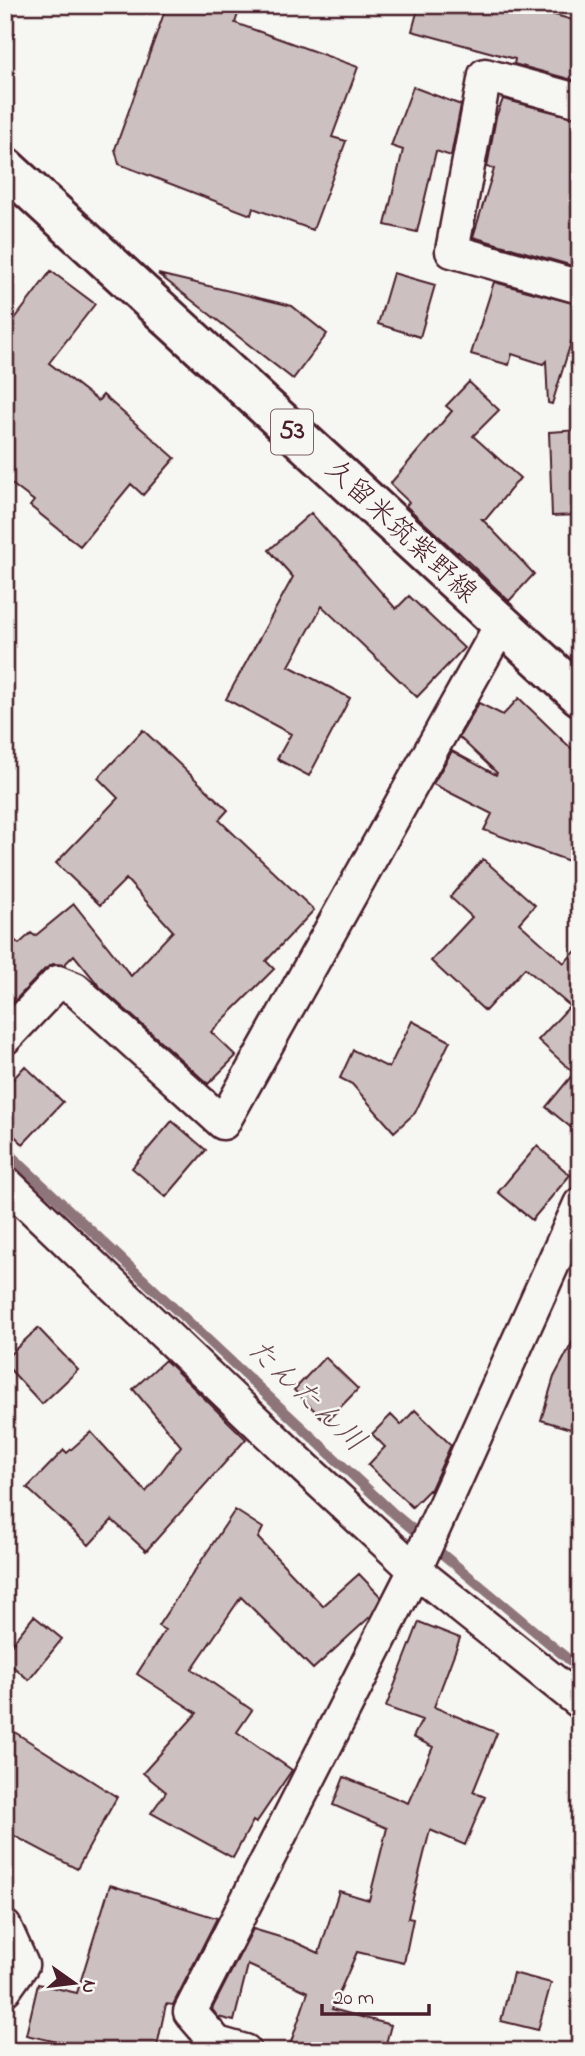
<svg xmlns="http://www.w3.org/2000/svg" width="585" height="2056" font-family="'Indie Flower','Klee One',sans-serif">
<style>
.lines{fill:none;stroke-linecap:round;stroke-linejoin:round}
.stream{stroke:#8e747a;stroke-width:10}
.building{fill:#ccc1c0;stroke:#4a1f2b;stroke-width:2}
.minor-casing{stroke:#4a1f2b;stroke-width:37}
.primary-casing{stroke:#4a1f2b;stroke-width:44}
.minor{stroke:#f6f6f2;stroke-width:32}
.primary{stroke:#f6f6f2;stroke-width:38}
.labels{text-anchor:middle;dominant-baseline:central;stroke-width:5;stroke-linejoin:round;paint-order:stroke}
.shield{fill:#f6f6f2;stroke:#7e6067;stroke-width:2}
.shield-label{font-size:26px;font-weight:bold;fill:#4a1f2b}
.street-label{font-size:28px;fill:#4a1f2b;stroke:#f6f6f2}
.water-label{font-size:30px;font-style:italic;fill:#6c4a52;stroke:#f6f6f2}
</style>
<rect width="100%" height="100%" fill="#f6f6f2"/>
<filter id="ink" filterUnits="userSpaceOnUse"><feTurbulence type="fractalNoise" baseFrequency=".0143" numOctaves="2"/><feDisplacementMap in="SourceGraphic" scale="14" xChannelSelector="R" yChannelSelector="G"/><feConvolveMatrix kernelMatrix="1 2 1 2 8 2 1 2 1" color-interpolation-filters="sRGB"/></filter>
<g filter="url(#ink)">
<g class="lines">
<!-- stream -->
<path class="stream" d="M5,1150l387,362 188,157"/>
</g>
<!-- building -->
<path class="building" d="M167,5h74l-6,18 123,44 -26,70 14,4 -33,89 -60,-22 -2,7 -132,-51 -4,-15z
M419,5h124l-2,6 39,11v60l-66,-18 1,-5 -103,-28z
M413,87l48,18 -10,51 -15,-5 -19,81 -32,-7 18,-75 -12,-4z
M503,99l77,20v149l-107,-31 21,-68 -7,-2 9,-50z
M51,271l44,33 -46,59 49,38 5,-6 72,63 -32,37 -12,-11 -51,62 -50,-40 4,-5 -29,-22v-147z
M393,273l42,12 -15,52 -42,-13z
M158,274l134,32 35,28 -34,45z
M494,282l86,23v8l-28,91 -4,-1 -2,-42 -3,3 -31,-10 -3,11 -38,-11z
M469,382l30,28 -26,26 47,42 -34,41h-4l52,55 -25,27 -51,-49 -1,1 -51,-47 3,-4 -19,-18 62,-73 -6,-5z
M580,430v85l-28,1 -3,-84z
M311,513l85,96 13,-13 55,52 -47,49 -95,-91 -33,60 61,32 -41,78 -32,-17 14,-25 -65,-35 67,-122 -24,-27z
M519,698l61,59v108l-96,-35 8,-16 -59,-30 19,-33 44,24 1,-2 -38,-36 20,-34 24,12z
M143,730l85,80 -9,10 95,90 -48,51 8,8 -63,63 25,24 -28,28 -109,-98 -25,-31 -10,10 -11,-1 -8,5 -40,42v-79l14,12 12,-11 4,3 39,-32 57,72 42,-45 -47,-52 -26,26 -44,-42 62,-65 -20,-20z
M483,859l52,46 -16,18 45,40 16,-16v188l-34,-28 28,-34 -36,-33 32,-34 -45,-38 -40,43 -54,-50 41,-44 -22,-20z
M412,1021l38,20 -35,72 -21,19 -42,-48 -12,-6 13,-28 36,18z
M25,1066l38,36 -40,42 -18,-17v-39z
M172,1121l34,29 -40,47 -34,-29z
M537,1146l33,29 -38,45 -34,-28z
M38,1328l40,42 -36,34 -37,-40v-5z
M580,1328v104l-39,-12 13,-43z
M325,1357l33,32 -32,33 -32,-32z
M165,1360l81,79 -100,112 -34,-31 -23,25 -62,-57 37,-38 3,3 24,-21 55,60 35,-46 -48,-57z
M415,1410l36,35 -21,46 -1,-1 -17,17 -44,-42 17,-18 -13,-13 19,-19 10,10z
M235,1510l28,18 -5,10 65,68 36,-32 22,23 -10,19 -58,53 -72,-72 -49,72 60,41 -15,22 55,38 -36,53 -3,-2 -20,37 -82,-45 15,-21 -23,-19 54,-60 -60,-39 28,-44 -7,-4z
M34,1616l28,23 -33,41 -24,-20v-8z
M419,1622l41,16 -26,69 63,26 -24,59 12,5 -20,48 -35,-15 -22,88 5,1 -9,44 -47,-11 -25,57 59,16 -7,26h-96l20,-59 -60,-27 -14,56 -16,-4 -6,-8 41,-80 40,12 26,12 20,-62 30,9 18,-72 -54,-23 11,-28 64,26 25,-56 -20,-10 9,-17 -36,-13z
M5,1726l112,71 -40,72 -72,-38z
M110,1885l107,33 -44,87 -7,-1 -10,47h-32l-30,-7 -1,6 -67,-15 12,-51 39,9z
M513,1973l38,10 -13,47 -37,-9z"/>
<g class="lines">
<defs>
<path id="minor" d="M580,101l-95,-26 -33,176 128,36
M5,1038l53,-56 17,7 148,134 278,-498
M5,1182l301,287 109,101 165,132
M5,1927l17,38 -17,24
M245,2051l-28,-8 -27,-31 225,-442 165,-366"/>
<path id="primary" d="M5,167l575,529"/>
</defs>
<!-- minor casing -->
<use href="#minor" class="minor-casing"/>
<!-- primary casing -->
<use href="#primary" class="primary-casing"/>
<!-- minor -->
<use href="#minor" class="minor"/>
<!-- primary -->
<use href="#primary" class="primary"/>
</g>
</g>
<g class="labels">
<!-- shield labels -->
<rect class="shield" x="271" y="409.5" width="42" height="45" rx="5"/>
<g class="shield-label">
<text x="292" y="432">53</text>
</g>
<!-- street labels -->
<g class="street-label">
<text transform="translate(400 532) rotate(43)">久留米筑紫野線</text>
</g>
<!-- water labels -->
<g class="water-label">
<text transform="translate(305 1397) rotate(43)">たんたん川</text>
</g>
</g>
<!-- margin -->
<rect width="585" height="2056" fill="none" stroke="#f6f6f2" stroke-width="28"/>
<rect x="14" y="14" width="557" height="2028" fill="none" stroke="#4a1f2b" stroke-width="2.5" filter="url(#ink)"/>
<!-- north arrow -->
<g transform="translate(74 1983) rotate(104)" stroke="#f6f6f2" stroke-width="5" paint-order="stroke">
<path d="M0-5L12 26L0 18L-12 26Z" fill="#4a1f2b"/>
<text y="-10" font-size="19" font-weight="bold" text-anchor="middle" fill="#4a1f2b">N</text>
</g>
<!-- scale -->
<path d="M322 2004v10h107v-10" fill="none" stroke="#4a1f2b" stroke-width="3.5"/>
<text x="333" y="2004" font-size="21" fill="#4a1f2b" stroke="#f6f6f2" stroke-width="5" paint-order="stroke">20 m</text>
</svg>
